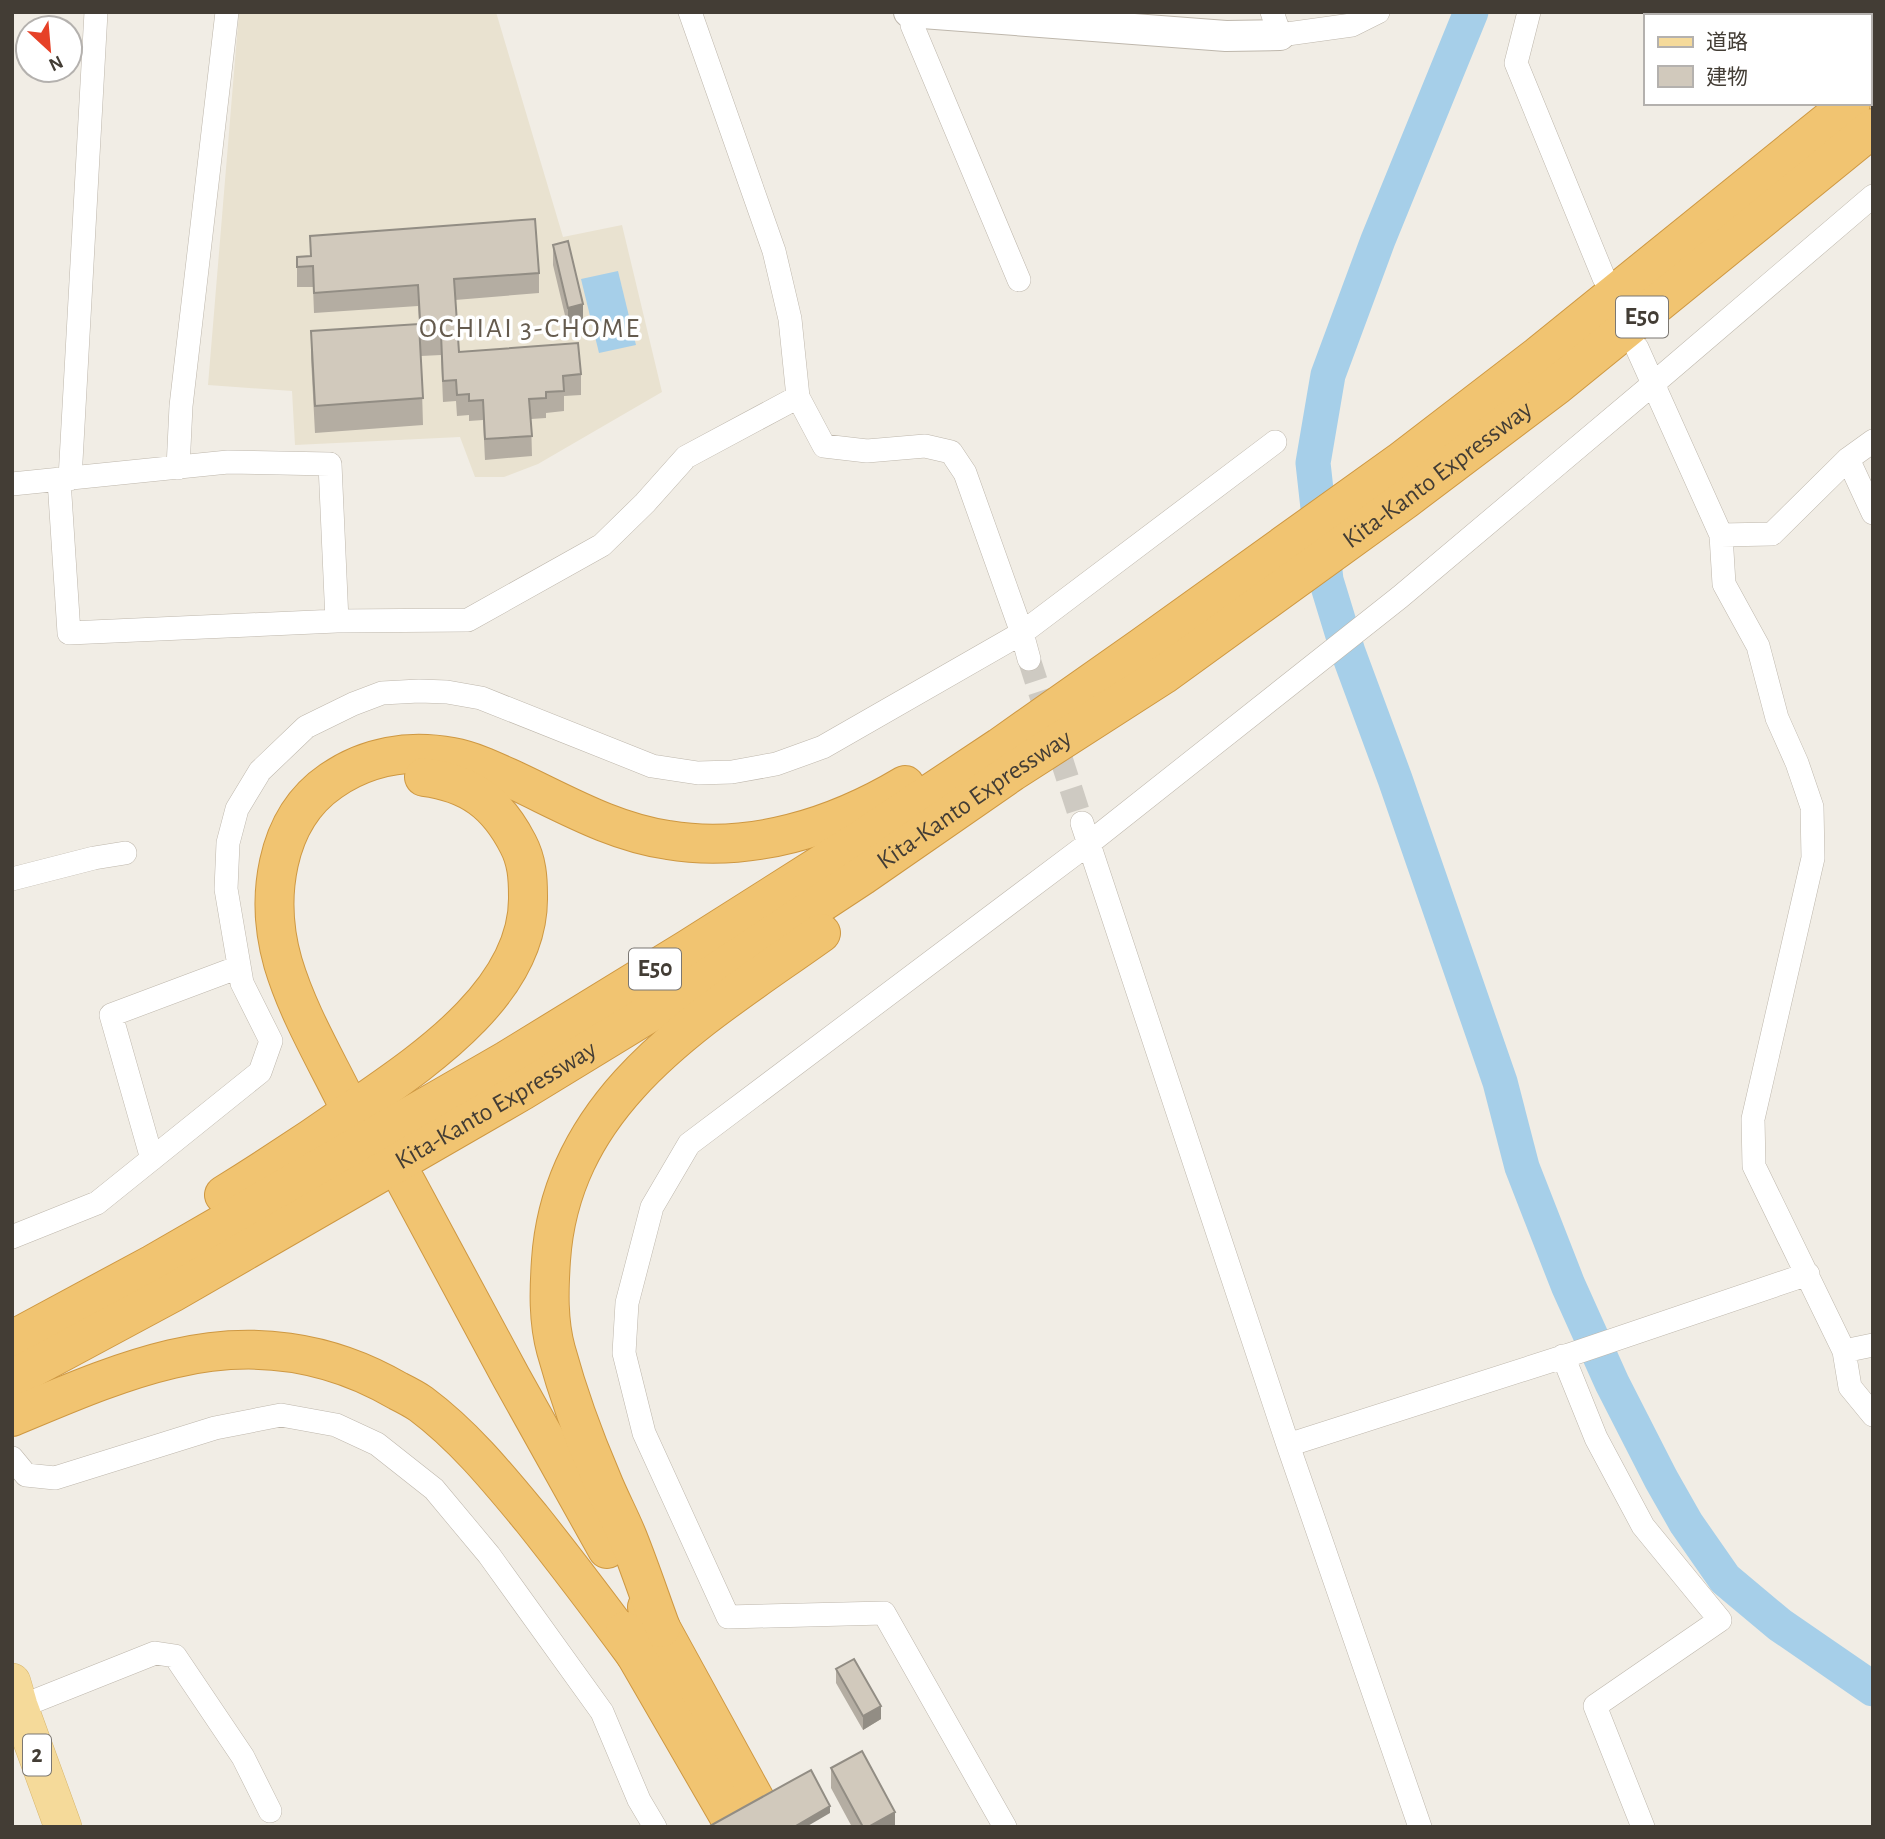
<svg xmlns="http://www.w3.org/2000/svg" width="1885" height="1839" font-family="'Alegreya Sans','Noto Sans JP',sans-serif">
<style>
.education{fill:#e9e2d0}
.water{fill:#a6cfe9}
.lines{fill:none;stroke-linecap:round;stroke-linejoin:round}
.river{stroke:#a6cfe9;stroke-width:35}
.minor-tunnel{stroke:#cecac2;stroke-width:23;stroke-dasharray:23 11;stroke-linecap:butt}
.minor-casing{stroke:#beb7ac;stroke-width:24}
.tertiary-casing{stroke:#beb7ac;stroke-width:32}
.primary-casing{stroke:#d8b66c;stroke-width:38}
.motorway-casing{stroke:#ce9842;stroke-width:40}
.minor{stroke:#fff;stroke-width:23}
.tertiary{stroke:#fff;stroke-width:30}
.primary{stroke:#f5da9a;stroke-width:37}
.motorway{stroke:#f1c471;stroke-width:38}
.wall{fill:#b4ada2}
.shaded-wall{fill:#928d84}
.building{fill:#d1c9bc;stroke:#928d84;stroke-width:2}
.labels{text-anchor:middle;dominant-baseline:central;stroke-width:7;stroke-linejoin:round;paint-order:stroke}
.shield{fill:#fff;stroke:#7b7772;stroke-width:2}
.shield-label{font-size:24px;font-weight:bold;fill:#433d35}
.street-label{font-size:26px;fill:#433d35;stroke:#fff}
.neighbourhood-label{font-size:28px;letter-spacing:2px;fill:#655b4e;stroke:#fff}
</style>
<rect width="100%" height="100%" fill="#f1ede5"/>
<!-- education -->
<path class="education" d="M239,12h257l67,225 59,-12 40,167 -124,72 -34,13h-29l-15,-40 -165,8 -3,-54 -84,-6z"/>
<!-- water -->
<path class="water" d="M618,271l18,74 -37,8 -18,-74z"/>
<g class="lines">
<!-- river -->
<path class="river" d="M1471,12l-93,228 -50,135 -15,88 13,117 22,72 47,127 105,303 22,85 46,118 44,98 49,96 25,44 39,56 55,46 93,64"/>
<!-- minor-tunnel -->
<path class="minor-tunnel" d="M1029,659l53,164"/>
<defs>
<path id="minor" d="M690,12l84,239 16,68 8,78 26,49 43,5 58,-5 26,6 14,21 57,160 7,26
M915,12l-3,13 107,255
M1272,12l8,23 72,-10 26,-13
M1529,12l-13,51 88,215
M1637,348l84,187 3,49 34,62 19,72 20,45 15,44 1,51 -60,261 1,47 90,185 6,36 23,28
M1848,459l25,54
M178,468l3,-62 46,-394
M70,479l26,-467
M59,480l10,153 268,-12
M12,484l216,-22 102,2 7,157 131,-1 134,-75 43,-42 41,-46 112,-60
M1721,535l51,-1 76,-75 25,-18
M1082,823l206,622 132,382
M12,879l82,-21 31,-5
M152,1159l-41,-144 128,-48
M12,1237l85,-34 163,-131 11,-31 -29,-58 -16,-94 2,-46 9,-34 23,-38 46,-44 47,-23 29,-11 37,-2 28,1 34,6 171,68 46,7 34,-1 44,-8 47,-17 199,-114 253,-191
M1844,1351l29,-6
M1563,1356l33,82 47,88 77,94 -125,86 48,121
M1288,1445l284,-91 236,-80
M12,1458l14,17 29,3 160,-50 66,-13 55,10 41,19 57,45 55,66 113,157 37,88 16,27
M12,1710l143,-57 20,3 68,101 27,54
M1005,1827l-121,-214 -156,4 -84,-184 -20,-80 3,-50 25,-96 37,-63 399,-300 312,-247 253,-213 220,-188"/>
<path id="tertiary" d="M909,12l317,24 54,-1"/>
<path id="primary" d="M12,1682l7,24 44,121"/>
<g id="motorway">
<path d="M344,1097c-22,-44 -47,-87 -61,-134 -18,-63 -9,-143 48,-182 36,-25 78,-32 121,-24 22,4 44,15 64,24 49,23 97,51 152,59 82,14 167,-13 237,-55"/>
<path d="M406,1182l105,195 96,172"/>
<path d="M224,1195c45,-28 89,-57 133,-88 68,-47 173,-117 171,-211 0,-18 -1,-35 -10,-52 -21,-41 -48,-61 -94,-67"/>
<path d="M12,1340l141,-76 354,-204 181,-111 172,-109 140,-93 142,-100 258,-185 138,-106 313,-253"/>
<path id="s1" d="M12,1379l160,-86 350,-202 185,-113 155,-102 150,-104 151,-97 243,-176 151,-114 316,-257"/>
<path d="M12,1417c53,-22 105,-45 160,-58 79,-19 156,-9 226,32 8,4 16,8 23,13 43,32 77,74 111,115 35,44 69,89 103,135"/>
<path d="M647,1607l14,21 108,197"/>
<path d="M661,1628c-11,-30 -21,-60 -33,-90 -8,-20 -18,-38 -26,-58 -18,-42 -34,-86 -46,-130 -8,-29 -7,-60 -5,-90 11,-163 151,-242 270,-327"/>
<path d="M625,1631l10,23 100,173"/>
</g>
</defs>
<!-- minor casing -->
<use href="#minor" class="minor-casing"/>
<!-- tertiary casing -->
<use href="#tertiary" class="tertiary-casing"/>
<!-- primary casing -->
<use href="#primary" class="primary-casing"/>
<!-- motorway casing -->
<use href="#motorway" class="motorway-casing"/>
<!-- minor -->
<use href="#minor" class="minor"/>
<!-- tertiary -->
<use href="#tertiary" class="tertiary"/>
<!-- primary -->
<use href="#primary" class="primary"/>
<!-- motorway -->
<use href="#motorway" class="motorway"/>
</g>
<!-- wall -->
<path class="wall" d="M310,236l229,37v20l-84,7 4,52 122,22v21l-17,1v15l-18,2v5l-15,1 1,37 -47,4 -2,-40 -14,1v-6l-12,1 -1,-15 -13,1 -2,-47 -20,1 2,69 -108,8 -4,-75v-27l108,-7 -1,-18 -104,7 -1,-26h-16v-30l13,-1z
M553,245l30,80 -15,3 -15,-63z
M836,1669l45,50 -18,11 -27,-47z
M831,1768l64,59h-43l-21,-39z"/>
<!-- shaded-wall -->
<path class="shaded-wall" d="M583,304v21l-15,3v-20z
M881,1706v13l-18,11v-14z
M830,1806v7l-24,14h-12z
M895,1812v15h-27z"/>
<!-- building -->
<path class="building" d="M535,219l4,54 -85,6 5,73 119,-9 3,31 -18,2 1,15 -18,1v6l-17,1 3,37 -47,3 -2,-39 -14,1v-7l-12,1 -1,-15 -13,1 -2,-47 -20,2 -3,-51 -104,8 -1,-27 -16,1v-10l14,-1 -1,-20z
M568,241l15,63 -15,4 -15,-63z
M419,324l4,74 -108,8 -4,-75z
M854,1659l27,47 -18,10 -27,-47z
M862,1751l33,61 -27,15h-5l-32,-59z
M811,1770l19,36 -36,21h-86z"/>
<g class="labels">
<!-- shield labels -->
<g class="shield">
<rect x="1616" y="296.5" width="52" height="41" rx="5"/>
<rect x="629" y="948.5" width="52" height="41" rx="5"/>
<rect x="23" y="1734.5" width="28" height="41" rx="5"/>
</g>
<g class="shield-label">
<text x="1642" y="317">E50</text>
<text x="655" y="969">E50</text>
<text x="37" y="1755">2</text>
</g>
<!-- street labels -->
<g class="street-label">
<text stroke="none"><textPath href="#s1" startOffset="1690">Kita-Kanto Expressway</textPath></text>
<text stroke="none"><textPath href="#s1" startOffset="1124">Kita-Kanto Expressway</textPath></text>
<text stroke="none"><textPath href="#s1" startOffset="556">Kita-Kanto Expressway</textPath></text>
</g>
<!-- neighbourhood labels -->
<g class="neighbourhood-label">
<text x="530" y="329">OCHIAI 3-CHOME</text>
</g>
</g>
<!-- border -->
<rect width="1885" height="1839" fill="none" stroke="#433d35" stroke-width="28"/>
<!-- legend -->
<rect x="1644" y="14" width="228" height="91" fill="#ffffff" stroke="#b4b1ae" stroke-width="2"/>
<rect x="1658" y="37" width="35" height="10" fill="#f5da9a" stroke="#b4b1ae" stroke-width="2"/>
<text x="1706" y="49" font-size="21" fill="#433d35">道路</text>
<rect x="1658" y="66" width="35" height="21" fill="#d1c9bc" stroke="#b4b1ae" stroke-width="2"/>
<text x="1706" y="84" font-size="21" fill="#433d35">建物</text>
<!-- north arrow -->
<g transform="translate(49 49) rotate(154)"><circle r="33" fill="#ffffff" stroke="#b4b1ae" stroke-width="2"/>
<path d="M0-5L12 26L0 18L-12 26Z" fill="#e64127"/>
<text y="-10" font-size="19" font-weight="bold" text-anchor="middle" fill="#433d35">N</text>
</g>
</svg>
